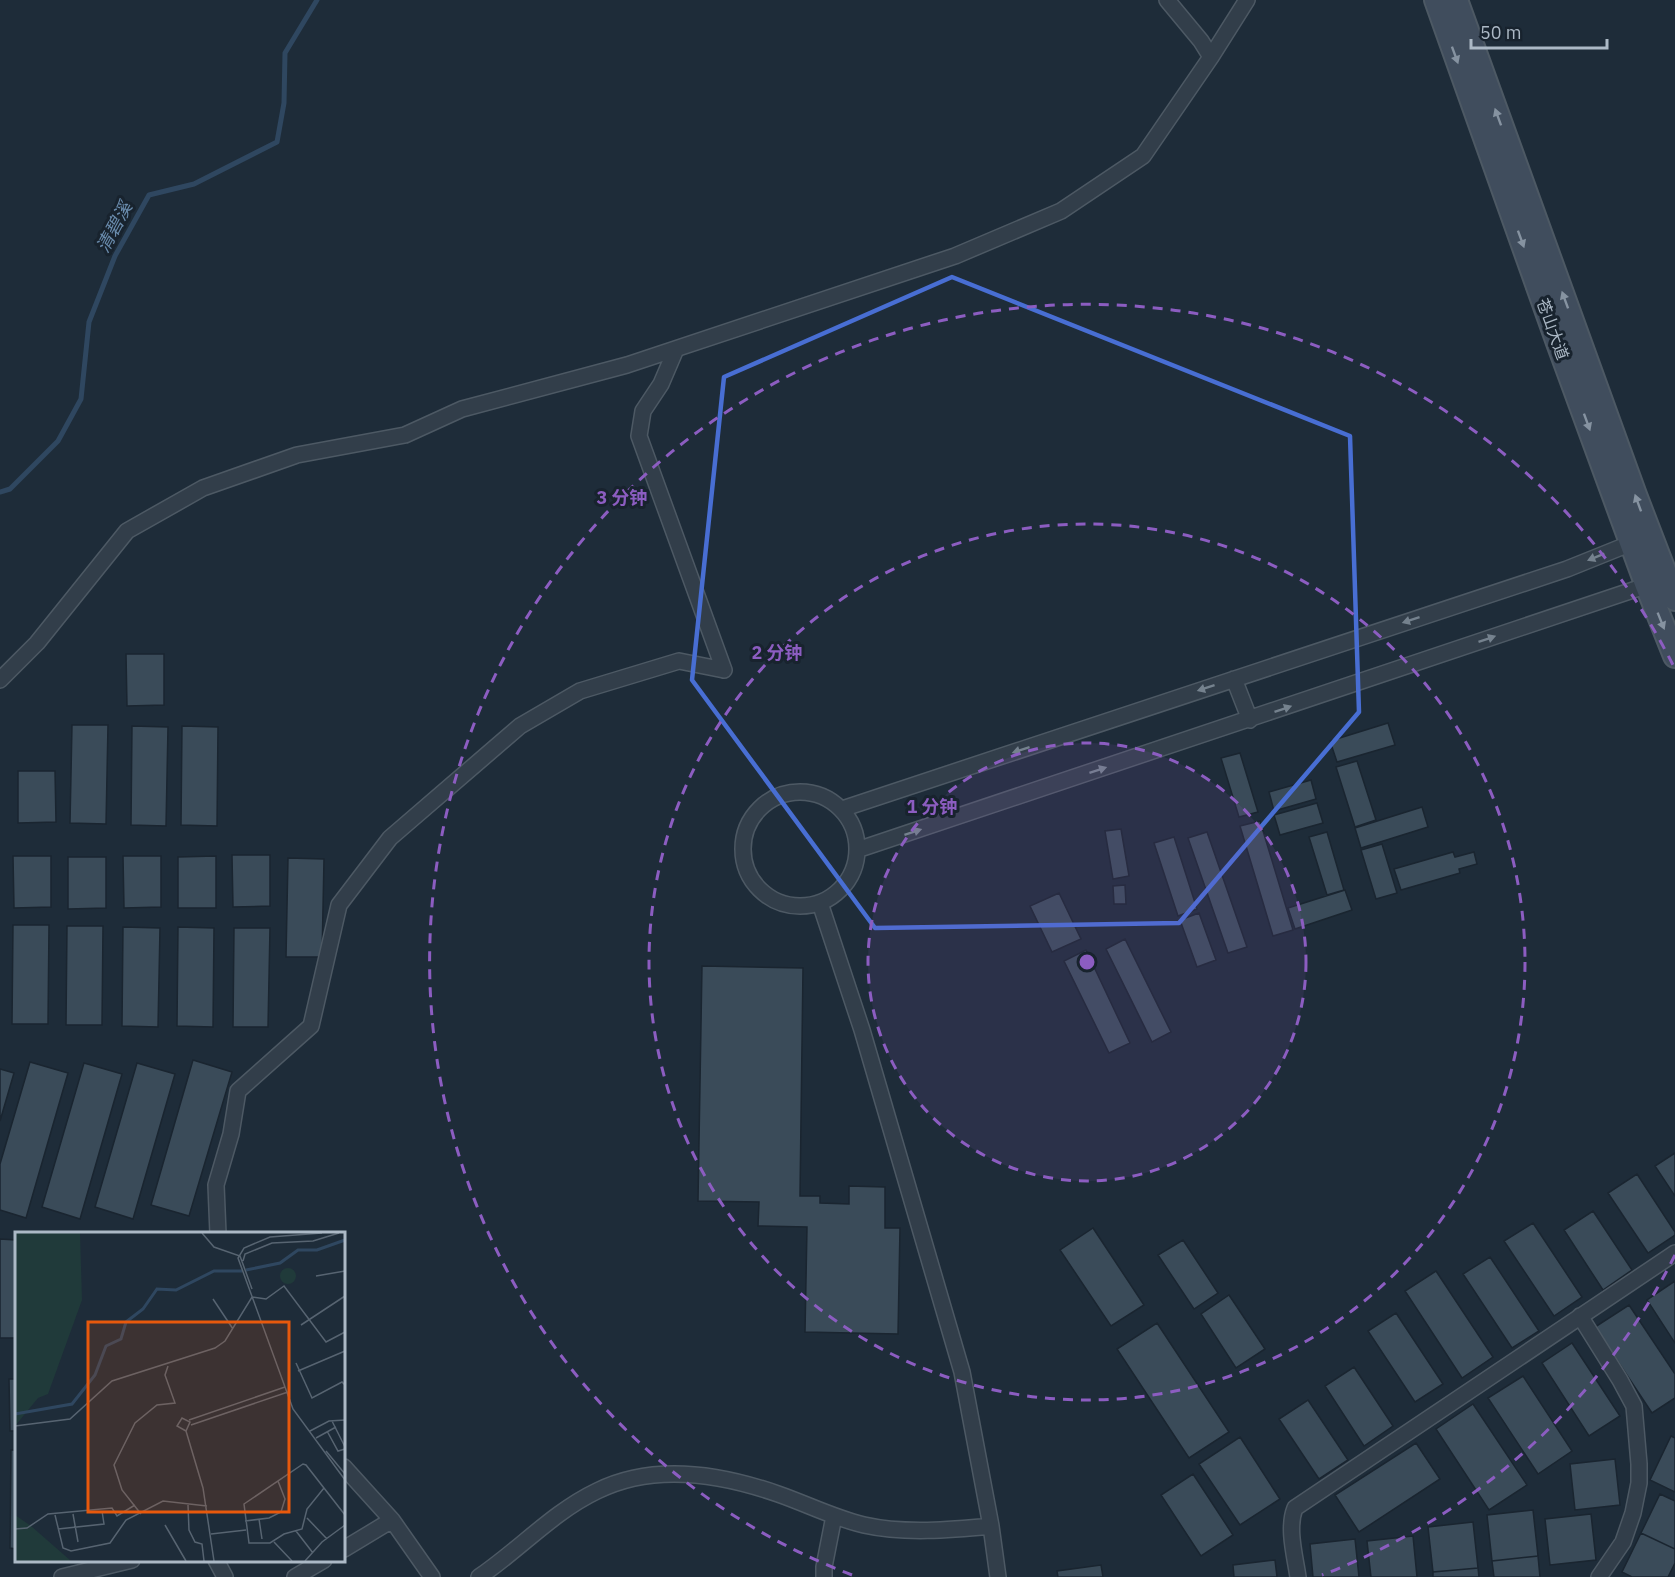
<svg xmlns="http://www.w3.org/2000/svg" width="1675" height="1577" font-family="'IBM Plex Sans','Noto Sans SC',sans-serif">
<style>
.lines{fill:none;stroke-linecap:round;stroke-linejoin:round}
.stream{stroke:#2f4760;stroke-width:5}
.building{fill:#3a4b59;stroke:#1a2530;stroke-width:1.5}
.street-casing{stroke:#4d5964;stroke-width:18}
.secondary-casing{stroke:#4d5964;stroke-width:26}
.street{stroke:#323e4a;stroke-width:15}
.secondary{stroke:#404d5d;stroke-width:22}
.oneway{fill:#8693a1}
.oneway2{fill:#75828e}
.marked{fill:none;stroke:#486ed3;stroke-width:4.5;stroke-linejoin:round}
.ring{fill:none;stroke:#8c5dc1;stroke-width:3;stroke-dasharray:10 8}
.labels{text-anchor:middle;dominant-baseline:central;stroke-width:6;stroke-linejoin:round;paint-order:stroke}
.street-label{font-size:16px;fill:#acb9c6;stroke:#18232e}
.water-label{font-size:18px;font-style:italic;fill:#6a8cad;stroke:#18232e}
.inset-river{fill:none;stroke:#2f4760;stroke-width:3}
.inset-road{fill:none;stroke:#576471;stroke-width:1.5}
.view{fill:#e8590c;fill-opacity:0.15;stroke:#e8590c;stroke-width:3}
.inset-edge{fill:none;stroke:#acb9c6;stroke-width:3}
.centre{fill:#8c5dc1;stroke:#18232e;stroke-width:3}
.ring-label{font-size:18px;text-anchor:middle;font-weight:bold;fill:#8c5dc1;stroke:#18232e;stroke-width:6;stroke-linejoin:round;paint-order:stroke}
</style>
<rect width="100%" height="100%" fill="#1e2c39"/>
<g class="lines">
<!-- stream -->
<path class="stream" d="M0,492l10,-3 48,-48 23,-42 8,-77 26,-66 34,-61 45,-11 83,-42 7,-39 1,-50 32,-53"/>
</g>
<!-- building -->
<path class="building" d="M126,654h38v51l-37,1z
M1388,723l7,22 -58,17 -7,-21z
M72,725h36l-2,99 -36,-1z
M132,726l36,1 -2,99 -35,-1z
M182,726l36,1 -1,99 -36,-1z
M1240,753l18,59 -19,5 -18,-59z
M1357,761l19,59 -21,7 -19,-60z
M18,771h37l1,51 -38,1z
M1311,780l5,19 -42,12 -5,-19z
M1317,803l6,20 -43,12 -6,-20z
M1422,807l6,20 -67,21 -6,-20z
M1260,821l33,109 -20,6 -33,-110z
M1121,829l8,47 -16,3 -8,-48z
M1207,832l40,115 -19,6 -40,-115z
M1327,832l17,58 -17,5 -18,-58z
M1174,837l23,72 -19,7 -24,-73z
M1382,844l15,49 -21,6 -15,-49z
M1453,852l2,5 19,-5 3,12 -18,5 1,4 -59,17 -7,-21z
M232,855h38v51l-37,1z
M13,856h38v51l-37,1z
M123,856h38v51l-37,1z
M216,856v52h-38v-51z
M68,857h38v51l-38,1z
M288,858l36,1 -2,98h-36z
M1125,885l1,19h-12l-1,-18z
M1345,890l7,20 -57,19 -7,-21z
M1059,893l22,46 -29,13 -22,-46z
M1199,913l17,47 -19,7 -17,-47z
M13,925h36l-1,99h-36z
M67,926h36l-1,99h-36z
M123,927l37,1 -2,99 -36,-1z
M178,927l36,1 -1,99 -36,-1z
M234,928h36l-2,99h-35z
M1125,939l46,93 -19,10 -46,-93z
M1086,950l44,93 -21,10 -45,-92z
M702,966l101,2 -3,228h20v7l29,1v-18l36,1v41h15l-2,106 -93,-2 2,-105 -49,-1 1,-24 -61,-1z
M193,1060l39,12 -43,144 -38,-11z
M30,1062l38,11 -42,145 -26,-8v-46z
M84,1063l38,11 -42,145 -38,-12z
M137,1063l38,11 -42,145 -38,-12z
M0,1069l14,4 -14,48z
M1675,1153v43l-20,-30z
M1637,1174l38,58v3l-27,18 -40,-60z
M1593,1211l39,59 -29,20 -39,-60z
M1533,1223l49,74 -28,19 -50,-75z
M1093,1228l51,77 -33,21 -51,-76z
M0,1239l16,1v98h-16z
M1183,1240l35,53 -24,16 -36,-54z
M1490,1257l49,74 -27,17 -49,-74z
M1436,1271l57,86 -31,21 -57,-87z
M1675,1281v62l-28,-43z
M1229,1295l36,54 -29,19 -35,-54z
M1629,1305l46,69v24l-23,15 -57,-86z
M1396,1313l47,71 -28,18 -47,-71z
M1157,1323l72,109 -40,26 -72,-109z
M1572,1343l48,73 -31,20 -47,-73z
M1354,1367l39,59 -29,20 -39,-60z
M1523,1376l49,75 -34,23 -50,-76z
M9,1379h7v52h-6z
M1308,1400l40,60 -29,19 -40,-60z
M1473,1404l54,81 -38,25 -53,-81z
M1671,1436l4,2v54l-25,-12z
M1240,1437l40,62 -40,26 -41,-61z
M1416,1443l24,36 -81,53 -24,-37z
M11,1450h5v99l-6,-1z
M1615,1459l5,46 -45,5 -5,-46z
M1193,1474l40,61 -32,21 -40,-61z
M1660,1494l15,7v48l-34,-16z
M1533,1510l5,46 -46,5 -5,-46z
M1591,1514l5,46 -46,5 -5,-46z
M1473,1522l5,46 -45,4 -5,-45z
M1641,1533l34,16v14l-7,14h-36l-10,-5z
M1413,1536l4,41h-46l-4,-36z
M1355,1539l4,38h-46l-3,-33z
M1538,1556l2,21h-46l-2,-16z
M1275,1560l2,17h-43l-1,-12z
M1101,1565l2,12h-45l-1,-6z
M1478,1568l1,9h-46v-5z"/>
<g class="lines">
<defs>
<path id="street" d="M1167,0l34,41 10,16
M676,349l-15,35 -18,27 -4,25 85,234
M1234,679l16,41
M0,680l37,-37 90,-112 76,-43 94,-33 108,-20 57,-26 165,-44 328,-109 106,-45 82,-55 68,-99 36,-57
M743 849a57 57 0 1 1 114 0a57 57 0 1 1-114 0Z
M842,809l725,-240 72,-29
M857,850l797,-267
M820,903l42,127 100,342 29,154 7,51
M218,1234l-2,-49 15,-51 7,-43 73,-65 28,-121 51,-67 130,-112 60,-35 99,-30 45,9
M1580,1316l40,64 14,26 5,58v19l-6,30 -10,29 -24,35
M344,1467l48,53 40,57
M344,1549l48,-29
M216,1560l9,17
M62,1577l70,-17
M295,1577l29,-17
M479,1577c40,-27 74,-65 118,-86 56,-28 124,-17 181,3 29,10 56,24 86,31 40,9 87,5 127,1
M824,1577v-10l10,-51
M1298,1577c-3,-21 -11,-49 -3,-69l380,-255"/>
<path id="secondary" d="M1436,0l122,343 89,243 28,70
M1456,0l179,495 40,104"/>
</defs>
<!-- street casing -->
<use href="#street" class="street-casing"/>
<!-- secondary casing -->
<use href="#secondary" class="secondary-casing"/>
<!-- street -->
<use href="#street" class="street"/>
<!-- secondary -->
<use href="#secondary" class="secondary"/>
</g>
<!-- one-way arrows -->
<defs><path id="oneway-solid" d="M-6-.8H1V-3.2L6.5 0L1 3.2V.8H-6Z" transform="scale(1.5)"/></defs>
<g class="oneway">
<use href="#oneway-solid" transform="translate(1455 55) rotate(70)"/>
<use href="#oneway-solid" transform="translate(1498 117) rotate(-110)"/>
<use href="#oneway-solid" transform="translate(1521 239) rotate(70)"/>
<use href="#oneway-solid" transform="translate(1565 300) rotate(-110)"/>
<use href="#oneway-solid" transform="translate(1587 422) rotate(70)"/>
<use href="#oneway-solid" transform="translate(1638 503) rotate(-110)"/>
<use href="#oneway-solid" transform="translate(1661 621) rotate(68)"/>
</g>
<g class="oneway2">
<use href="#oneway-solid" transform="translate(1596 557) rotate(158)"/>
<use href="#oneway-solid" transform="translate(1411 620) rotate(162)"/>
<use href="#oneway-solid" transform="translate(1487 639) rotate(-19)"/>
<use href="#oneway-solid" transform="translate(1206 688) rotate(162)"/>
<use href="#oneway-solid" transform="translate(1283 709) rotate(-19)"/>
<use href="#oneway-solid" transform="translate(1021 750) rotate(162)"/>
<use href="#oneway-solid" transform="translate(1098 770) rotate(-18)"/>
<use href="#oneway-solid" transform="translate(913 832) rotate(-18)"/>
</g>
<!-- marked area -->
<path class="marked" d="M952,277l398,159 9,276 -180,211 -304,5 -183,-248 32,-303z"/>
<!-- distance rings -->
<circle cx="1087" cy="962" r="219" fill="#8c5dc1" fill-opacity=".12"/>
<g class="ring">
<circle cx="1087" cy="962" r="219"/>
<circle cx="1087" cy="962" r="438"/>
<path d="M1675 1255A657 657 0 0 1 1322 1575M852 1575A657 657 0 1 1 1675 669"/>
</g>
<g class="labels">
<!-- street labels -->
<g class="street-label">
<text transform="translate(1553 329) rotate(70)">苍山大道</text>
</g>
<!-- water labels -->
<g class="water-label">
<text transform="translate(114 227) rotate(-62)">清碧溪</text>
</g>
</g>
<!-- overview -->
<g transform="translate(15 1232)">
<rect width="330" height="330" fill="#1e2c39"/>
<path d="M0,1h65l2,67 -34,94 -10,4 -23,28zM265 44a8 8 0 1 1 16 0a8 8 0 1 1-16 0ZM0,283l16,11 40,35h-56z" fill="#203a3a"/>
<path class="inset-river" d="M231,38l34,-7 18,-13h19l28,-10M0,182l57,-10 23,-29 11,-29 15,-7 5,-17 17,-13 14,-20 19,1 38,-19h28"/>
<path class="inset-road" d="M187,1l12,14 26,9 12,33M307,1l-52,4 -26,11 -6,10 55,151 52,71M228,29l2,-7 27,-11 41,-2 26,-8M301,44l29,-5M198,67l20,30M286,93l44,-29M281,131l16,35 30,-16 3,3M283,139l47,-20M174,188l96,-33M317,189l13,26M176,193l97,-33M0,194l55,-7 42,-38 103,-33 10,-7 27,-44 14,2 18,-13 42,56 19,-10M171,199l-9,-5 5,-8 8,4 -4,9 17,57 11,73M295,199l19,-10 16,-1M312,199l11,20 7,-2M301,206l20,-11M311,219l19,23M309,256l-17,21 -5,20 -18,5 -14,9h-21l-5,-39 59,-40 3,1 39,50M173,273l1,25 6,12 7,2 2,17M58,282l5,28M126,282l-19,-24 -8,-25 21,-42 22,-18 18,-2 -10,-28 3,-9M40,283l8,33 8,3 39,-8 16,-23 37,-19 44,5M292,286l20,21M244,287l3,20M230,289l24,-3 12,-6 4,-13 -7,-18M150,293l21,36M0,297l12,-1 21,-14 64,-6 5,8 18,-11M43,297l46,-5 -2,-13M281,299l17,22M196,302l35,-4M259,310l18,19M290,329l17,-19 23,-17"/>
<path class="view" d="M73,90h201v190h-201z"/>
<rect width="330" height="330" class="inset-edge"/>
</g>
<circle cx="1087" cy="962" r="9" class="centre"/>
<g class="ring-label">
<text x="622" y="504">3 分钟</text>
<text x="777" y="659">2 分钟</text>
<text x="932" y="813">1 分钟</text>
</g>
<!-- scale -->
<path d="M1471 39v9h136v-9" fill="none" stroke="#acb9c6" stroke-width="3"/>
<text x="1480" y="39" font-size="18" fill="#acb9c6" stroke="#18232e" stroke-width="4.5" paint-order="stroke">50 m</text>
</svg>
